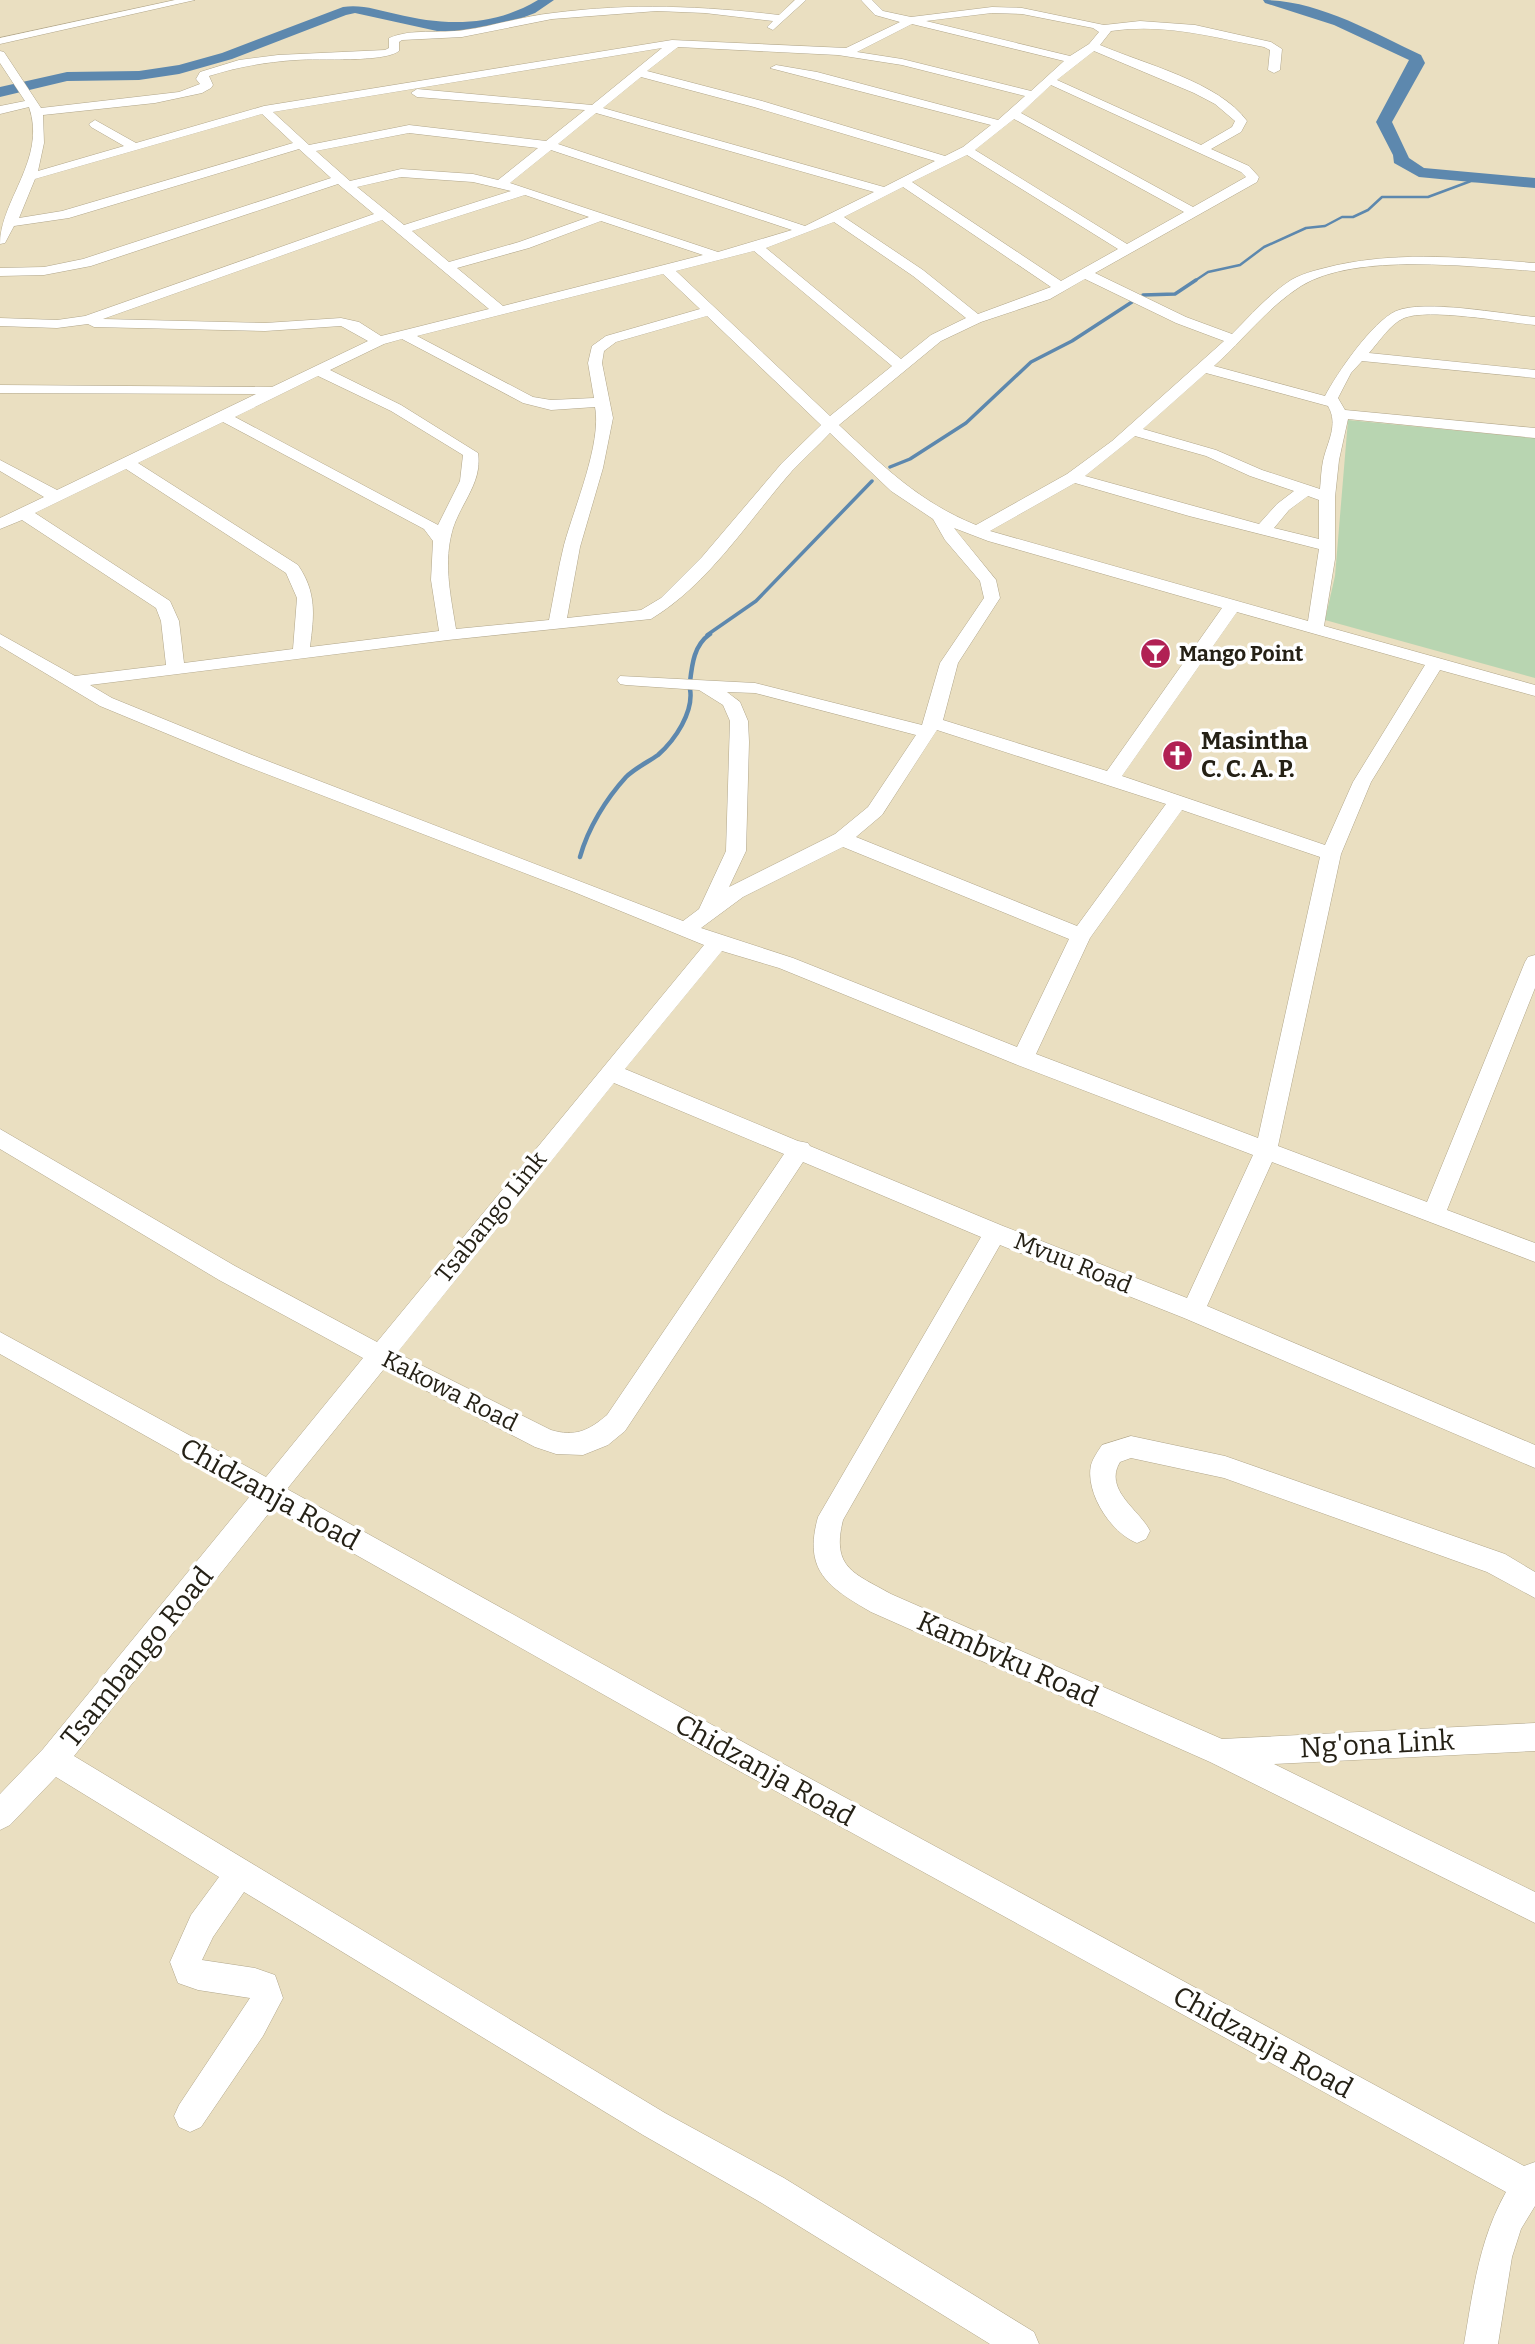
<svg xmlns="http://www.w3.org/2000/svg" width="1535" height="2344" font-family="Bitter,serif">
<style>
.green{fill:#b8d5b1}
.lines{fill:none;stroke-linecap:round;stroke-linejoin:round}
.stream-far2{stroke:#5d88ae;stroke-width:2.5}
.stream-far1{stroke:#5d88ae;stroke-width:3.5}
.stream{stroke:#5d88ae;stroke-width:4.5}
.river{fill:#5d88ae;fill-rule:evenodd}
.minor-casing{stroke:#b1a68a;stroke-width:1}
.minor{fill:#fff;fill-rule:evenodd}
.labels{text-anchor:middle;dominant-baseline:central;stroke-width:7;stroke-linejoin:round;paint-order:stroke}
.far-poi-label{font-size:21px;font-weight:bold;fill:#252116;stroke:#fff;text-anchor:start}
.poi-label{font-size:24px;font-weight:bold;fill:#252116;stroke:#fff;text-anchor:start}
.street-label{font-size:24px;fill:#252116;stroke:#fff}
.near-street-label{font-size:28px;fill:#252116;stroke:#fff}
</style>
<rect width="100%" height="100%" fill="#eadfc1"/>
<!-- green -->
<path class="green" d="M1348,420l187,18v240l-210,-58 10,-44z"/>
<g class="lines">
<!-- stream-far2 -->
<path class="stream-far2" d="M1193,282l15,-10 32,-7 24,-18 42,-19 19,-2 17,-9h11l15,-7 14,-13h46l43,-16 39,-1"/>
<!-- stream-far1 -->
<path class="stream-far1" d="M1143,295l32,-1 21,-14
M890,467l20,-8 56,-36 65,-61 41,-21 63,-41
M707,635l49,-34 116,-120"/>
<!-- stream -->
<path class="stream" d="M690,682c2,-18 4,-37 20,-48
M580,857c8,-29 26,-58 46,-80 9,-9 22,-15 32,-22 17,-15 36,-43 32,-66"/>
<!-- river -->
<path class="river" d="M538,0h16l-19,13 -32,12 -26,6h-40l-82,-18 -9,2 -114,44 -53,15 -40,6 -72,1 -67,16v-10l67,-15 72,-1 40,-6 43,-12 121,-46c18,-3 35,3 53,7 49,12 97,13 142,-14z
M1263,0c55,0 109,32 158,55l4,8 -33,59 17,36 15,10 111,10v10l-116,-11 -25,-14 -1,-8 -17,-33 33,-62 -75,-35 -69,-22z"/>
<defs>
<path id="minor" d="M175,0h20l-195,44v-6z
M795,0h11l-33,30 -6,-3 6,-6 -68,-8 -48,-2 -105,8 -90,18 -60,3 -3,2v9c-16,12 -80,7 -103,9 -30,2 -59,7 -87,16l4,9 -2,3 -9,5 -47,10 -112,12 1,28 -6,28 86,-25 -33,-19 -2,-3 6,-4 41,23 128,-37 408,-66 174,8 54,-26 -25,-7 -14,-15h11l11,11 28,6 81,-10 30,1 82,17 36,-4 55,4 76,17 11,7 -2,21 -6,3 -6,-3 2,-20 -6,-3c-52,-10 -99,-24 -153,-16l-11,14c44,19 119,37 147,76l-6,11 -30,17 38,17 10,11 -2,5 -162,91 91,44 46,17c19,-19 36,-39 59,-54 14,-8 30,-11 46,-15 66,-14 131,-7 198,-2v8c-63,-4 -179,-19 -234,15 -33,21 -58,54 -87,80l111,30c12,-23 47,-74 71,-85 28,-12 107,3 139,6v8c-29,-3 -107,-17 -131,-7 -14,6 -25,24 -35,35l166,17v8l-173,-17 -11,12 -13,25 7,12 190,18v10l-187,-19 -9,41 -4,37v62l-11,67 211,59v11l-95,-26 -69,112 -30,72 -63,292 149,56 98,-240 3,-5 7,-2v33l-88,222 88,33v19l-263,-100 -65,144 328,139v23l-351,-150 -184,-73 -157,275c-12,48 11,53 48,74l331,145 313,-16v28l-261,13 261,128v31l-325,-161 -339,-150c-43,-25 -68,-41 -53,-95l163,-280 -178,-75 -178,269 -17,14 -25,10 -27,-1 -21,-7 -151,-78 -97,120 456,253 781,424 11,-4v44l-14,23 -9,28 -14,87h-34c9,-53 15,-104 42,-152l-783,-430 -450,-254 -199,248 591,357 119,65 250,154 5,12h-49l-230,-142 -117,-67 -399,-243 -31,45 -11,23 53,8 20,7 8,23 -20,38 -62,91 -11,5 -11,-5 -5,-11 5,-11 71,-107 -52,-8 -20,-7 -8,-21 21,-47 28,-38 -163,-100 -46,48 -10,5v-36l43,-45 208,-254 -251,-141v-22l266,145 97,-119 -144,-78 -219,-131v-20l235,137 142,76 327,-397 -130,-53 -336,-129 -138,-57 -100,-60v-12l75,42 91,-11 -5,-44 -5,-13 -134,-88 -22,9v-11l44,-21 -44,-26v-11l57,30 199,-96 -256,-1v-8l272,2 96,-46 -27,-15 -76,5 -171,-4 -6,-3 -31,4 -57,-2v-8l57,2 28,-4 289,-102 -36,-30 -247,82 -47,9 -44,1v-8l44,-1 39,-8 248,-81 -32,-29 -230,69 -55,8 -9,17 -5,1c0,-44 47,-85 29,-137l-29,7v-8l25,-5 -25,-38v-12l4,1 37,56 138,-16 21,-8 -4,-5 4,-7 39,-12 39,-5 107,-5 4,-2v-10c23,-10 50,-4 75,-8 30,-4 59,-14 89,-17 78,-10 149,-7 226,2zM992,13l30,1 71,14 6,4 -10,12 -19,12 -144,-35zM912,24l152,37 -33,30 -129,-32 -45,-7zM678,47l160,8 64,10 123,31 -27,24 -181,-48 -41,-7 -6,3 221,57 -28,22 -18,9 -183,-55 -115,-30zM662,48l-70,57 -175,-16 -6,4 6,4 168,13 -39,31 -137,-16 -100,20 -36,-33zM1094,51l100,42 21,11 20,17 -3,6 -31,18 -144,-65zM641,77l113,30 181,54 -51,26 -281,-79zM1051,85l190,87 5,5 -53,30 -172,-94zM596,113l278,79 -69,34 -247,-82zM262,114l31,29 -231,68 -43,7 16,-39zM1014,119l170,93 -57,32 -152,-94zM409,133l129,15 -40,32 -25,-6 -72,-5 -51,12 -34,-30zM551,150l241,80 -74,22 -208,-69zM967,155l151,94 -57,32 -149,-99zM401,177l72,5 38,9 -107,34 -47,-38zM903,187l148,100 -73,27 -55,-44 -79,-53zM525,195l64,22 -70,25 -70,20 -37,-31zM382,220l107,89 -108,27 -22,-14 -18,-4 -76,5 -162,-4zM601,221l102,34 -200,51 -46,-38 72,-20zM834,222l79,54 53,42 -35,17 -30,24 -135,-111zM754,251l138,115 -62,50 -154,-145zM663,274l37,35 -94,27 -14,10 -4,17 6,35 -43,2 -18,-3 -116,-61zM1085,279l91,44 48,18 -112,100 -45,33 -91,51c-57,-23 -93,-59 -137,-100l102,-84 40,-19 69,-23zM707,316l114,109 -39,38 -80,94 -41,41 -20,12 -74,8 13,-71 23,-79 10,-50 -11,-55 2,-12 12,-9zM402,339l121,64 28,7 44,-3c7,36 -21,101 -31,138 -6,24 -10,50 -15,75l-93,9c-5,-31 -12,-62 -5,-93 6,-30 32,-51 27,-83l-77,-48 -71,-35 54,-26zM1206,373l122,33c11,19 -1,36 -5,55 -2,9 -2,19 -3,28l-58,-19 -46,-20 -73,-21zM318,376l73,35 72,44 -3,26 -22,44 -203,-108zM223,422l201,107 9,12 -2,39 8,51 -129,16c4,-32 7,-54 -12,-82l-160,-102zM830,433l61,58 42,28 12,21 35,41 4,17 -44,65 -18,62 -167,-42 -135,-7 -3,4 3,4 6,1 73,5 24,15 7,16 -4,130 -27,58 -16,12 -431,-166 -140,-57 -22,-13 358,-45 203,-21c58,-35 97,-98 141,-148 12,-13 26,-25 38,-38zM1135,436l71,20 44,20 44,15 -17,13 -18,20 -174,-48zM126,469l160,104 11,25 -4,51 -109,14 -5,-42 -9,-20 -135,-88zM1075,483l114,33 130,33 -11,72 -318,-90zM1308,496l11,4v39l-45,-11 15,-18zM954,528l34,13 234,67 -115,163 -164,-51 15,-57 42,-65 -4,-18zM1237,612l188,53 -72,117 -28,63 -203,-69zM727,692l28,1 161,42 -48,72 -33,27 -106,53 17,-36 3,-109 -1,-21 -8,-19zM937,730l229,74 -89,122 -221,-89 26,-22zM1182,810l138,47 -62,281 -222,-84 54,-116zM843,847l226,92 -52,108 -224,-89 -92,-30 42,-31zM722,951l57,17 236,96 238,91 -66,143 -184,-72 -193,-80 -2,-3 -10,-2 -173,-72zM614,1083l170,71 -177,261c-19,16 -32,22 -56,15l-154,-77z
M1131,1436l94,20 280,98 30,18v26l-48,-26 -263,-94 -93,-20 -11,4c-17,28 20,48 30,69l-4,8 -9,4c-26,-10 -52,-50 -46,-78 2,-7 7,-14 11,-20z"/>
</defs>
<!-- minor casing -->
<use href="#minor" class="minor-casing"/>
<!-- minor -->
<use href="#minor" class="minor"/>
</g>
<!-- icons -->
<defs>
<symbol id="bar-disc" viewBox="-11 -11 22 22"><circle r="9.5" fill="#b12154" stroke="#fff"/><path d="M-6-5H6L.8 .8V4.5H3.5V6h-7V4.5H-.8V.8Z" fill="#fff"/></symbol>
<symbol id="church-disc" viewBox="-11 -11 22 22"><circle r="9.5" fill="#b12154" stroke="#fff"/><path d="M-1.2-6h2.4v3.5h3.3v2.4h-3.3V6h-2.4V-.1h-3.3v-2.4h3.3Z" fill="#fff"/></symbol>
</defs>
<g fill-rule="evenodd">
<use href="#bar-disc" x="1138" y="636" width="35" height="35"/>
<use href="#church-disc" x="1160" y="738" width="35" height="35"/>
</g>
<g class="labels">
<!-- far-poi labels -->
<g class="far-poi-label">
<text x="1179" y="654">Mango Point</text>
</g>
<!-- poi labels -->
<g class="poi-label">
<text x="1201" y="741">Masintha<tspan x="1201" dy="28">C. C. A. P.</tspan></text>
</g>
<!-- street labels -->
<g class="street-label">
<text transform="translate(491 1217) rotate(-51)">Tsabango Link</text>
<text transform="translate(1073 1263) rotate(22)">Mvuu Road</text>
<text transform="translate(450 1391) rotate(27)">Kakowa Road</text>
</g>
<!-- near-street labels -->
<g class="near-street-label">
<text transform="translate(270 1494) rotate(29)">Chidzanja Road</text>
<text transform="translate(137 1657) rotate(-51)">Tsambango Road</text>
<text transform="translate(1008 1659) rotate(24)">Kambvku Road</text>
<text transform="translate(1377 1744) rotate(-3)">Ng'ona Link</text>
<text transform="translate(765 1770) rotate(29)">Chidzanja Road</text>
<text transform="translate(1263 2042) rotate(29)">Chidzanja Road</text>
</g>
</g>
</svg>
